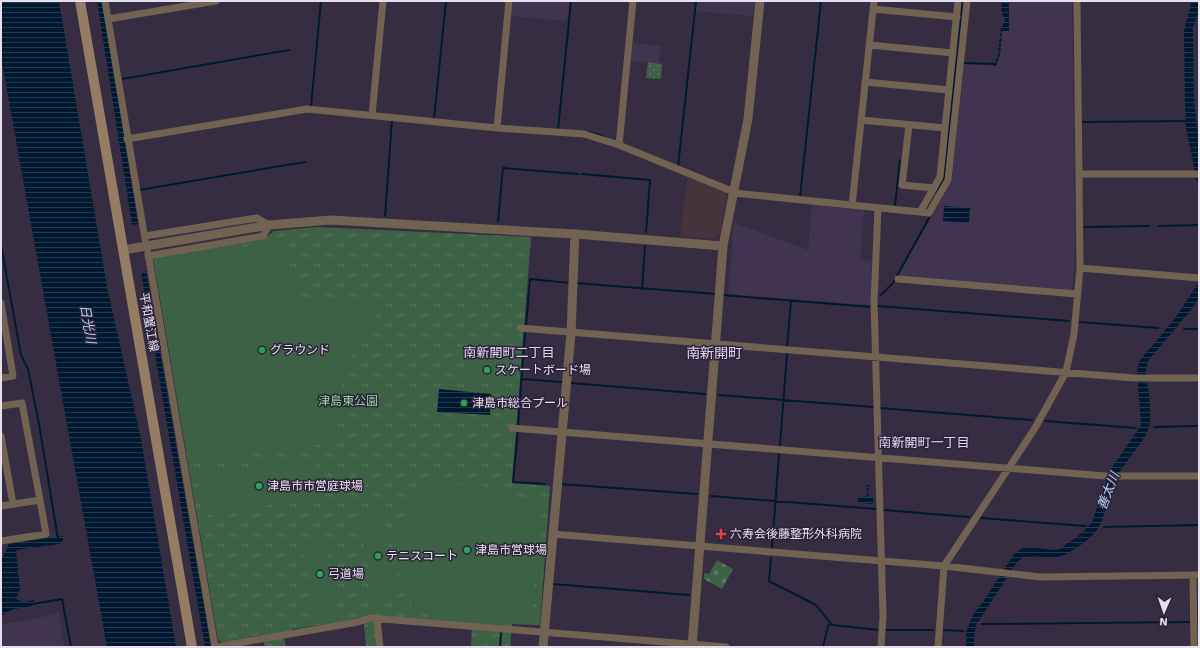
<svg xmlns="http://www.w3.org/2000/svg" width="1200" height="648" font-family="'Work Sans','Noto Sans JP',sans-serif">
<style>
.commercial{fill:#46343d}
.built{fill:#413451}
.grass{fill:url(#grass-dots)}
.cemetery{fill:url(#cemetery-stones)}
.park{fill:url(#park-tufts)}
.garden{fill:#3d6145}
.water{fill:url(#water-rules)}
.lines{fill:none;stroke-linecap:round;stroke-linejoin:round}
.stream{stroke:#001930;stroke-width:2}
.minor{stroke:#716252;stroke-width:7}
.tertiary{stroke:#716252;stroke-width:9}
.secondary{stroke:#947d63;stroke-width:10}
.leisure-dot{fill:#2e9e5b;stroke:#2d2339;stroke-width:1.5}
.health-dot{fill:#e0444e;stroke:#2d2339;stroke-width:1.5}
.labels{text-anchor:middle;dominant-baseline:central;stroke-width:3;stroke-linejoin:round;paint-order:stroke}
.street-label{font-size:12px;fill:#e6e0ee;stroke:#2d2339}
.poi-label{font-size:12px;fill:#e6e0ee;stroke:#2d2339;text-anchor:start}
.park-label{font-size:12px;fill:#92d5a2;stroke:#2d2339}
.water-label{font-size:13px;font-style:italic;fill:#afd2f3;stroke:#2d2339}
.neighbourhood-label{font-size:13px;fill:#e1d4f1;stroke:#2d2339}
.quarter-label{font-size:14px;fill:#e1d4f1;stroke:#2d2339}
</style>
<defs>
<pattern id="grass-dots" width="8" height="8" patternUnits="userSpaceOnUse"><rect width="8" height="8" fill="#3d6145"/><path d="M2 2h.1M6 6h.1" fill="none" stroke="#597760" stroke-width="1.8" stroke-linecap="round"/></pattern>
<pattern id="cemetery-stones" width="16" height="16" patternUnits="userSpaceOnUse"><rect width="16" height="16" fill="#3d6145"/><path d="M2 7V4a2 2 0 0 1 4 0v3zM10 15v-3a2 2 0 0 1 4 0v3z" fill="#597760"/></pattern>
<pattern id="park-tufts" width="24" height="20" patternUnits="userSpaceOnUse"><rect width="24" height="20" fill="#3d6145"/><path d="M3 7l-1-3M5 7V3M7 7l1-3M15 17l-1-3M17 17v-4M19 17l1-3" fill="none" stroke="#597760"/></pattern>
<pattern id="water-rules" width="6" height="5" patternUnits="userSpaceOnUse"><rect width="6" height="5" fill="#001930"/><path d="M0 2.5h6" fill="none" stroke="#253a4e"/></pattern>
</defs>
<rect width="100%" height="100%" fill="#372d43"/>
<!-- commercial -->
<path class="commercial" d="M688,175l39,16 -7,43 -5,5 -35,-3z"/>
<!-- built -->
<path class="built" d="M512,1h57l-2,20 -57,-5z
M698,1h57l-2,15 -57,-5z
M1009,1h63l3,249 -3,40 -2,1 -173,-13 55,-97 12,-117 32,2 4,-11 2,-24h7z
M634,43l27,3 -2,17 -29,-2 2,-16z
M812,205l52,5 -4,50 11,1v44l-143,-11 6,-71 74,27z
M59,613l5,34h-63v-23l25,-3z"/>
<!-- grass -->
<path class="grass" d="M648,62l14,2 -1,15 -15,-1z"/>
<!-- cemetery -->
<path class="cemetery" d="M717,560l16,9 -11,20 -18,-10v-6l5,1z"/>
<!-- park -->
<path class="park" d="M317,227l214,10 -19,246 38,3 -10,139 -28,-1 -2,23h-39l1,-23 -91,-8 -4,31h-11l-2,-23 -4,-5 -68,10 -8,9 2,9h-21l-3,-12 -40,7 -4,-2 -65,-383 111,-18 10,-8z"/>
<!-- garden -->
<path class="garden" d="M288,242l1,39 9,1 -1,17 88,4 -37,58 -13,56 -2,25 -144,21 -36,-205z
M470,357l32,1v8l5,9 -7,6 -31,-2z
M314,457l7,40 -117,19 -7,-40z
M442,479l2,7 27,-2 19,4 21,11 28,1 -6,110 -17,13h-12l-1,2 -54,-4 -39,-11 2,-7c-4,-8 -9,-16 -12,-25 -8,-27 -3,-75 27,-86l-1,-5z
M382,513l15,82 -23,4 -16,-82z
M326,539l13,82 -23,3 -14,-81z"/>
<!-- water -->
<path class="water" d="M1,1h58l48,286 34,152 35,208h-69l-106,-590z
M97,1h6l35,223 -6,1z
M1001,1h8v30h-7l-2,24 -4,11h-2l4,-11 3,-26 4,-8 -3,-8z
M1192,1h7v9l-6,18 1,74 5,41v49l-13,-64 -1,-19 -1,-79z
M944,206l26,2 -1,15 -26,-2z
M146,271l65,376h-6l-64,-375z
M1199,282v15l-8,13 -43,51 -2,8c1,17 7,42 3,58 -5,17 -30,40 -37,59 -6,14 -6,31 -15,44 -6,8 -20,18 -29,23 -19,12 -36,-4 -51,9l-41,63 -2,12v10h-8v-15l8,-19 9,-11 31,-48 10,-7 31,3 5,-1 23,-17 9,-10 17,-50 32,-47 -4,-54 3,-11 33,-39z
M439,389l52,5 -1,21 -53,-3z
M867,485h2l-1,12h5v7l-15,-1v-6l6,1 3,-3z
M62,536l1,4 -3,4 -44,6 4,39 -4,10 7,3 11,-2v4c-5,4 -12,3 -19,5 -5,1 -8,5 -14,6v-54l8,-17z"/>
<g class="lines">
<!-- stream -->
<path class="stream" d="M963,63l33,1
M122,79l167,-29
M311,107l10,-106
M434,119l12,-118
M1082,122l103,-1
M558,130l13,-129
M589,132l13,4
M678,167l18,-166
M582,174l68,6 -4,52
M139,190l166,-28
M937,192l7,-13 19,-178
M800,197l21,-196
M895,206l5,-46
M385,216l7,-96
M498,222l5,-54 75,6
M1159,226l40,-1
M1084,227l65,-1
M1,245l20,110 7,14 11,55 19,115
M575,283l141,11
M642,289l3,-43
M722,295l149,12
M880,296l13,-13 36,-65
M878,306l191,15
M1079,322l79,6
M526,325l4,-46 40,4
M1184,329h15
M787,347l4,-46
M522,379l40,3
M571,383l134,11
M719,395l154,12
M880,408l152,12
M1045,421l91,7
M518,426l7,-94
M1154,427l45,-1
M518,430l-5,52 32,2
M780,445l7,-91
M561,484l136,10
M711,496l165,13
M884,510l85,7
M981,518l105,8
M1104,527l95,-2
M772,548l7,-94
M771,558l-2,23 47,24 16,20 47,5
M553,584l136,11
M33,604l29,-5 9,48
M982,624l209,-2
M886,630h47
M944,630l19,1
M500,647l1,-14
M823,647l5,-21 2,-2"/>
<!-- minor -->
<path class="minor" d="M105,1l40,238
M873,9l84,8
M108,19l108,-18
M869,45l84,8
M865,82l84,8
M372,115l11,-114
M861,120l84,8
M909,125l-7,60 32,3
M497,128l12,-127
M127,139l180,-30 190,19 87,6 35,11 115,47
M619,145l14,-144
M1079,174h120
M734,193l186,19 20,-35 18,-176
M852,205l22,-204
M878,208l-4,94 9,314 -2,31
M920,212l9,1 19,-33 19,-179
M145,236l112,-18 12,7 -6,11 -115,20
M148,253l67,394
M1080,268l119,10
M898,279l179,15
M1,303l12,73 -12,2
M520,328l614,50h65
M1,406l21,-3 18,97 -39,6
M512,428l594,48h93
M1,436l12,68
M552,534l392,32 96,11 159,-2
M1,541l45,-7 -6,-34
M1193,576l1,71
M377,619l3,28
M215,647l143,-25 12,-4 356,29
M938,647l6,-81 91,-138 31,-56 8,-38 6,-66 -3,-267"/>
<!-- tertiary -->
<path class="tertiary" d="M123,250l146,-25 62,-5 244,14 148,12
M543,647l28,-314 4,-99
M692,647l31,-401 25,-127 12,-118"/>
<!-- secondary -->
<path class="secondary" d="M80,1l112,646"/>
</g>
<!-- markers -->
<g class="leisure-dot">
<circle cx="262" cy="350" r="4"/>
<circle cx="487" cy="370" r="4"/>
<circle cx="464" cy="403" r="4"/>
<circle cx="259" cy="486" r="4"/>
<circle cx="467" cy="550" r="4"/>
<circle cx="378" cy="556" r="4"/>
<circle cx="320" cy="574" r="4"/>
</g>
<path class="health-dot" d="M719 528h4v4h4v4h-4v4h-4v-4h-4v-4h4z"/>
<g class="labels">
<!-- street labels -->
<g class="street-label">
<text transform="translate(149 322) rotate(80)">平和蟹江線</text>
</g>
<!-- poi labels -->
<g class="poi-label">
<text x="270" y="350">グラウンド</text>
<text x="495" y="370">スケートボード場</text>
<text x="472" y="403">津島市総合プール</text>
<text x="267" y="486">津島市市営庭球場</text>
<text x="730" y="534">六寿会後藤整形外科病院</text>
<text x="475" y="550">津島市営球場</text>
<text x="386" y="556">テニスコート</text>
<text x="328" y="574">弓道場</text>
</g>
<!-- park labels -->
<g class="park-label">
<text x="348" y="401">津島東公園</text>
</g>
<!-- water labels -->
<g class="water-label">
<text transform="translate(88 324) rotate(80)">日光川</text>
<text transform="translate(1108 491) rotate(-69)">善太川</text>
</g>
<!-- neighbourhood labels -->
<g class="neighbourhood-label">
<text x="509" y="352">南新開町二丁目</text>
<text x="924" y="442">南新開町一丁目</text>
</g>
<!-- quarter labels -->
<g class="quarter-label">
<text x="714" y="353">南新開町</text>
</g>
</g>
<!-- border -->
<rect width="1200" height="648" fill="none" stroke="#e6e0ee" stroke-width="4"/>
<!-- north arrow -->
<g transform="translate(1164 612) rotate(182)" stroke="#2d2339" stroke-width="3" paint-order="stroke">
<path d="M0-3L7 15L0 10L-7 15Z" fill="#e6e0ee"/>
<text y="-6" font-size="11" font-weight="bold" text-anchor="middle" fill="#e6e0ee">N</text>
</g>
</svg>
